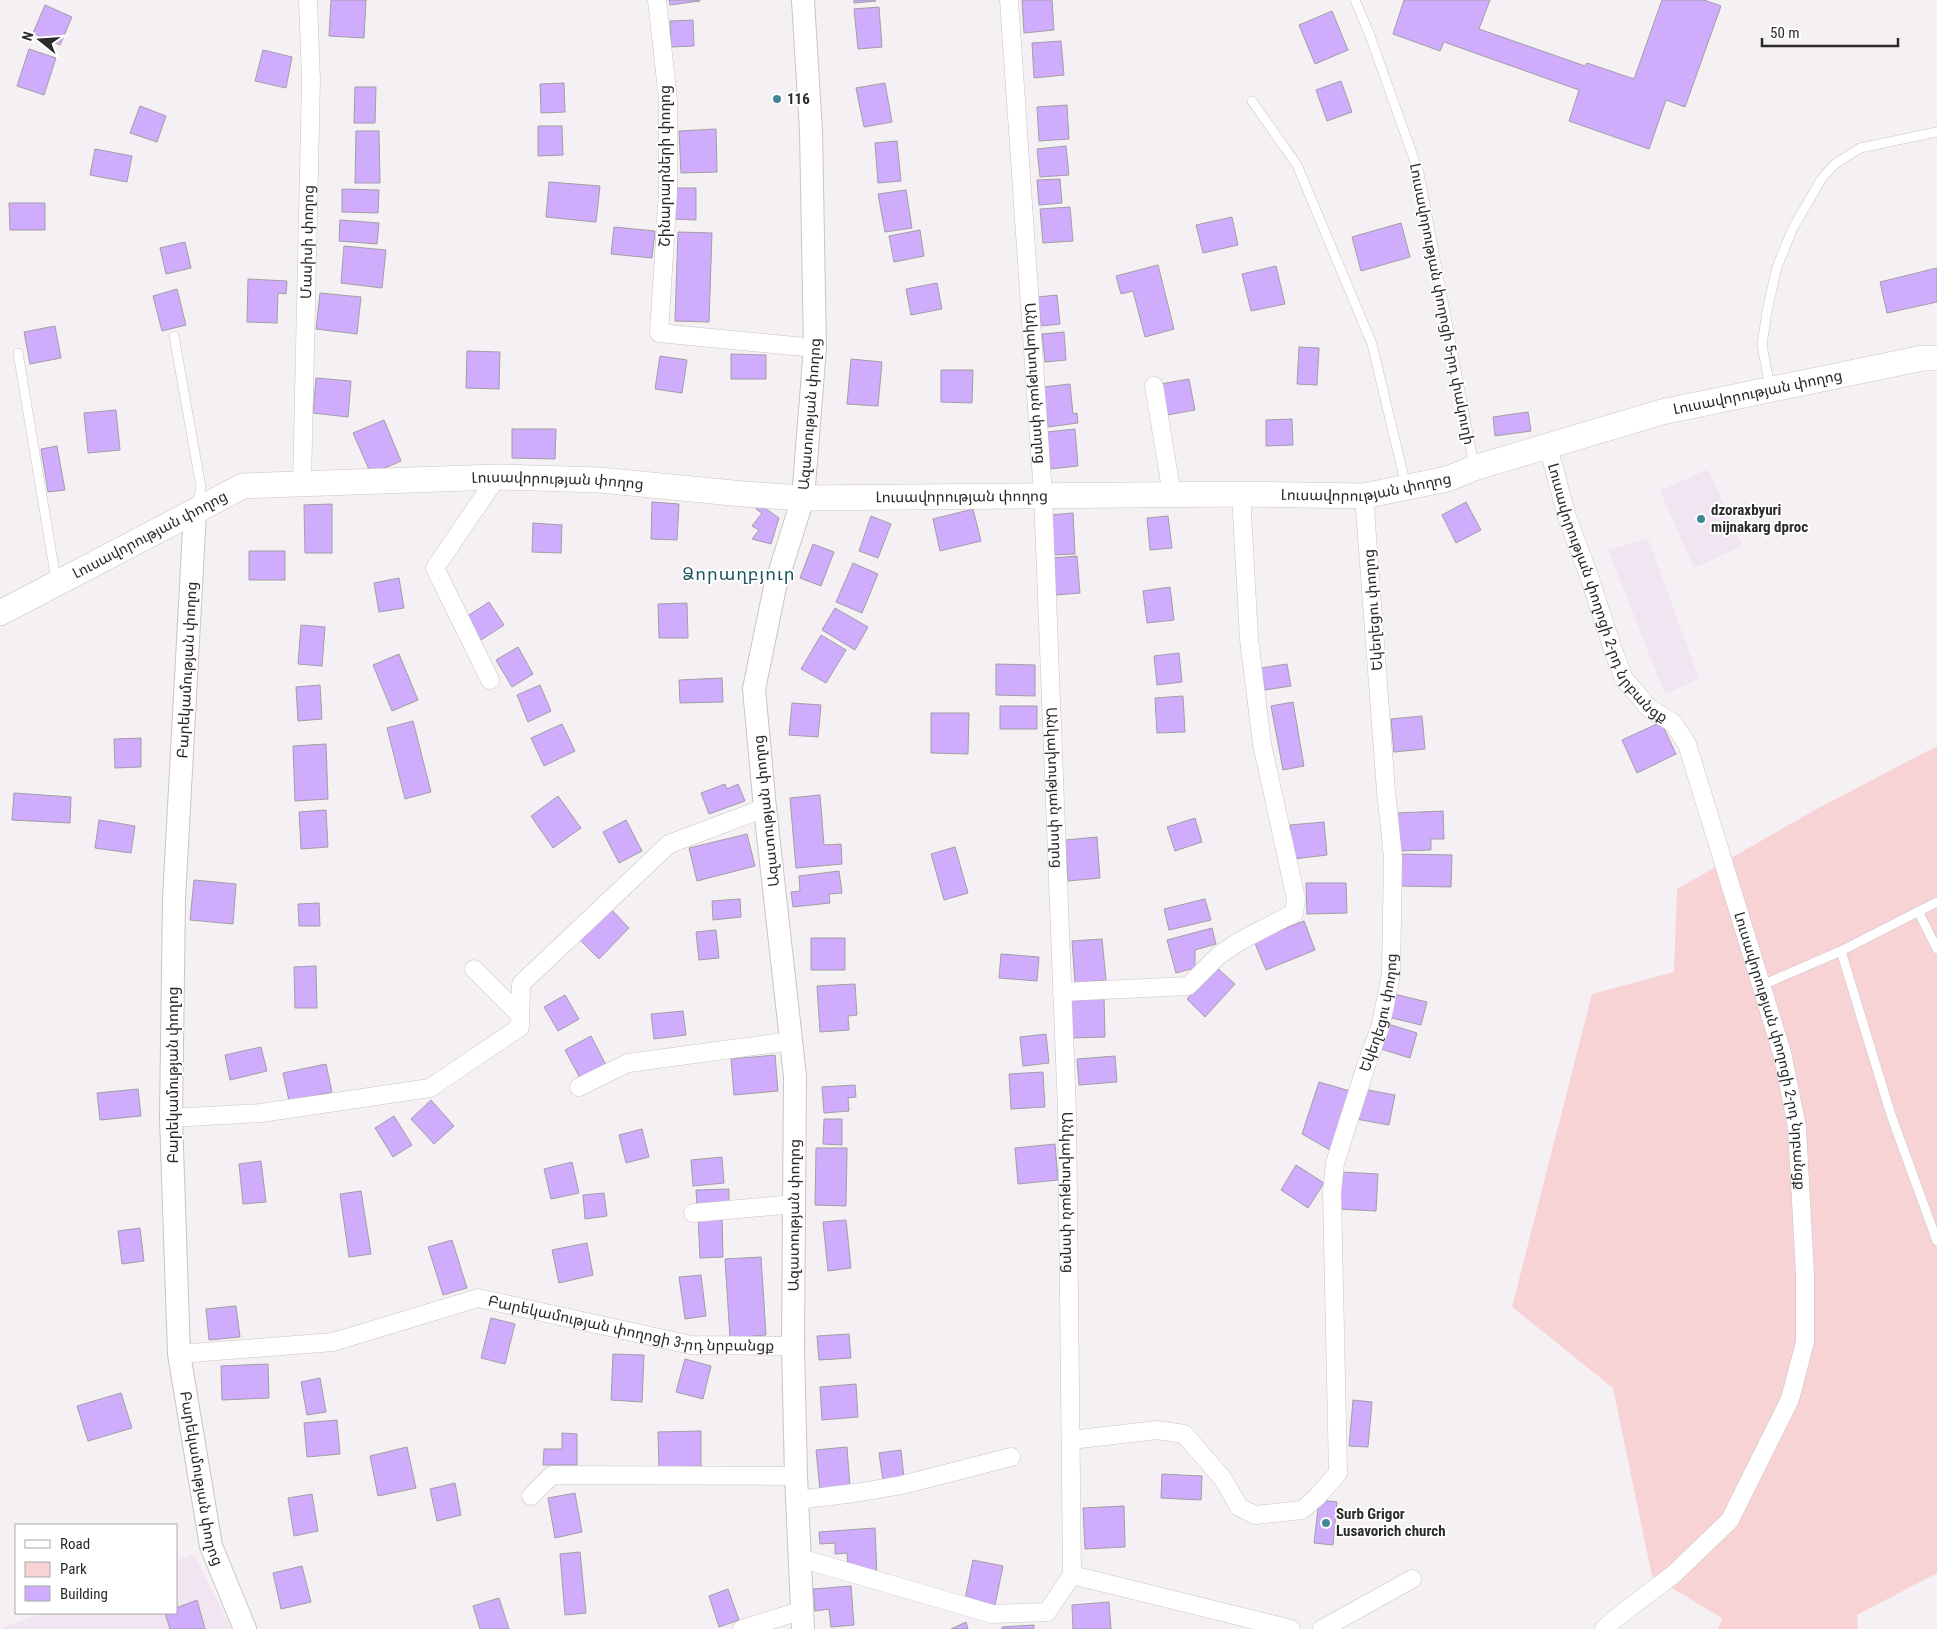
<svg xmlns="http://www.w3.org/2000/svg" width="1937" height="1629" font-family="'Roboto Condensed','Noto Sans Armenian',sans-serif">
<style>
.built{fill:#f0e5f0}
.green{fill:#f8d3d5}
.building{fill:#d0acfd;stroke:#a19fa4}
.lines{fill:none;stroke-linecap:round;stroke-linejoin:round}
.service-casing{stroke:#c9c4c8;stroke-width:10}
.minor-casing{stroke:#c9c4c8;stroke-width:19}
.tertiary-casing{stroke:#c9c4c8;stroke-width:24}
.secondary-casing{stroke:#c9c4c8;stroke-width:26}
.service{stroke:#fff;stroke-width:9}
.minor{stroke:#fff;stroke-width:18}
.tertiary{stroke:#fff;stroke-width:22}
.secondary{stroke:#fff;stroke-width:25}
.poi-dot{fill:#428894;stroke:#fff;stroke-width:2}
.labels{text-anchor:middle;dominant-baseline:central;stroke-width:4;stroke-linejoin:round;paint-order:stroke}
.poi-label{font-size:15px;font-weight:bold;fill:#2b2a2b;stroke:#fff;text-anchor:start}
.street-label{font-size:15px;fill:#2b2a2b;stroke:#fff}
.quarter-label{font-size:18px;letter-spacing:1px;fill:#1c555e;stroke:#fff}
</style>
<rect width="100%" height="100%" fill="#f4f0f4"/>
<!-- built -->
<path class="built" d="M1708,469l34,77 -48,22 -34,-77z
M1648,539l51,140 -34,15 -57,-144z
M194,1554l37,75h-231l42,-16h134v-52z"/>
<!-- green -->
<path class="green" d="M1937,746v827l-80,42 1,14h-140l4,-11 -70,-42 -39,-188 -101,-81 80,-313 82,-22 3,-83 136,-78z"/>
<!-- building -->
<path class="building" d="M331,0h35l-2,38 -35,-2z
M669,0h31v1l-30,4z
M854,0h21l1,1 -22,2z
M1022,0h30l2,30 -30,3z
M1404,0h86l-11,29 106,37 2,-3 47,16 28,-79h42l17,6 -36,101 -19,-7 -17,49 -80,-28 10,-31 -135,-48 -4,9 -47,-17z
M45,5l27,12 -12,28 -27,-12z
M879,7l3,40 -24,2 -4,-40z
M1332,11l16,39 -33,14 -16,-39z
M693,20l1,26 -23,1 -1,-26z
M1061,41l3,34 -30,3 -2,-35z
M29,49l27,9 -12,37 -27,-9z
M263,50l29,7 -6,31 -31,-7z
M1341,81l11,31 -25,9 -11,-31z
M564,83l1,29 -24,1 -1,-29z
M885,83l7,39 -28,5 -8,-39z
M355,87h21l-1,36h-21z
M1067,105l2,34 -30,2 -2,-34z
M140,106l26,10 -9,26 -27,-9z
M538,126h24l1,29 -25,1z
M716,129l1,43 -36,1 -2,-42z
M356,131h23l1,52h-25z
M897,141l4,40 -23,2 -3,-40z
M1066,146l3,29 -29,2 -3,-28z
M95,149l37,7 -5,26 -37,-7z
M1060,179l2,24 -23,2 -2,-25z
M549,182l51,4 -4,36 -50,-5z
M675,188h21v32l-22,-1z
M342,189l37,1 -1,23 -36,-1z
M906,190l6,38 -27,4 -7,-38z
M9,203h36v27h-35z
M1070,207l3,34 -30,2 -3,-34z
M1232,217l6,28 -35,8 -7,-28z
M340,220l39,3 -2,21 -38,-3z
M1401,223l9,34 -49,14 -9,-34z
M614,227l41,4 -3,27 -41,-4z
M920,230l4,26 -30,6 -5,-26z
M678,232l34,1 -3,89 -34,-1z
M185,242l6,26 -25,6 -6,-26z
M344,246l42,4 -4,38 -41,-5z
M1158,265l16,64 -29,8 -12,-46 -12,3 -5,-18z
M1276,266l9,38 -34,7 -9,-37z
M1937,268v34l-50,11 -7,-31z
M248,279l39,2 -1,13 -8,-1 -1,30 -30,-1z
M937,283l5,26 -31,6 -5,-26z
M177,289l9,36 -24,6 -9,-35z
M320,293l41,4 -4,37 -41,-5z
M1057,295l3,29 -19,2 -3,-29z
M55,326l6,32 -31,6 -6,-32z
M1064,332l2,28 -21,2 -3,-28z
M1299,347l20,1 -2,37 -20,-1z
M467,351l33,1 -1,37 -33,-1z
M731,354l35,1v24h-35z
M660,356l27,4 -5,33 -27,-4z
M851,359l31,3 -4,44 -31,-2z
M941,370h32l-1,33 -31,-1z
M316,378l35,3 -3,36 -35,-4z
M1189,379l6,31 -28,5 -6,-31z
M1070,384l3,30 4,-1 1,10 -30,4 -5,-40z
M116,410l4,40 -32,3 -4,-40z
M1528,412l3,19 -36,5 -2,-19z
M1292,419l1,26 -27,1v-26z
M384,420l17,41 -30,13 -18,-41z
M512,429h44l-1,30 -43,-1z
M1075,429l3,37 -28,3 -3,-37z
M57,446l8,44 -17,2 -7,-43z
M652,502l27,2 -2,36 -26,-1z
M1466,502l15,28 -25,13 -14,-28z
M332,504v49h-27l-1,-48z
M759,504l20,14 -8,26 -19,-5 7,-9 -7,-4 10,-13 -6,-4z
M973,509l8,32 -41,10 -7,-32z
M1073,513l2,41 -23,1 -2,-40z
M871,516l20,8 -13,34 -19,-7z
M1168,516l4,32 -22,2 -3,-32z
M533,523l29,2 -1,28 -29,-1z
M813,544l21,8 -13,34 -21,-8z
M249,551h36v29h-36z
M1077,556l3,37 -24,2 -3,-37z
M853,563l25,11 -16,39 -26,-11z
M399,578l5,30 -25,4 -5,-29z
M1170,587l4,33 -27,3 -4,-32z
M489,602l15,23 -23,15 -15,-23z
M687,603l1,35h-29l-1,-34z
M835,608l33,19 -13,23 -33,-20z
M301,625l24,2 -3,39 -24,-2z
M821,635l25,15 -20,33 -25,-14z
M518,647l15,27 -21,13 -16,-27z
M1179,653l3,29 -25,3 -3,-29z
M399,654l19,46 -26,11 -19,-46z
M996,664l39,1v31l-39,-1z
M1287,664l4,22 -26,4 -4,-22z
M722,678l1,24 -43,1 -1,-23z
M320,685l2,34 -24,2 -2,-34z
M540,685l11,26 -23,11 -11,-27z
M1183,696l2,36 -28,1 -2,-35z
M1293,702l11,64 -21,4 -12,-64z
M792,703l29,2 -3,32 -29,-2z
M1000,706h37v23h-37z
M931,713h38l-1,41 -37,-1z
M1422,716l3,33 -31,3 -3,-33z
M413,721l18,71 -26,7 -18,-71z
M1661,722l15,32 -39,19 -15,-33z
M562,724l13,27 -31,15 -13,-28z
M141,738v29l-26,1 -1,-29z
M326,744l2,55 -33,2 -2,-55z
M725,784l2,5 11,-5 7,17 -36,13 -8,-21z
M14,793l57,4 -1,26 -58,-3z
M820,795l4,50 17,-1 1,20 -46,4 -6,-70z
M558,796l23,32 -28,20 -22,-32z
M326,810l2,37 -27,2 -2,-37z
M1443,811l1,28h-13v11l-33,1 -1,-38z
M1195,818l7,24 -27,9 -8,-24z
M99,820l36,6 -4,27 -36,-5z
M626,820l16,31 -23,12 -16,-31z
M1324,822l3,33 -33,4 -4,-34z
M747,834l8,32 -58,15 -8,-33z
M1097,837l3,41 -32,3 -3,-41z
M955,847l13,46 -24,7 -13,-46z
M1402,854l50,1 -1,32 -50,-1z
M839,871l3,22 -13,1 1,9 -37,4 -2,-15 9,-1 -1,-15z
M194,880l42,4 -3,40 -43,-4z
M1306,883h40l1,30 -40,1z
M740,899l1,18 -28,3 -1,-19z
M1205,899l6,21 -42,10 -5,-21z
M319,903l1,23h-21l-1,-22z
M610,908l19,20 -30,31 -20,-20z
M1304,921l11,29 -49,20 -12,-29z
M1212,928l4,16 -21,6v18l-19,5 -9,-33z
M716,930l3,28 -20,2 -3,-28z
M811,938h34v32h-34z
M1102,939l4,41 -31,3 -3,-42z
M1001,954l38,3 -2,24 -38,-3z
M316,966l1,42h-22l-1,-41z
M1216,967l19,17 -30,33 -18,-18z
M855,984l2,31 -9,1 1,14 -29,2 -3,-46z
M1394,994l33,8 -6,23 -33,-8z
M565,995l14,24 -21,12 -14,-24z
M1104,997l1,40 -34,1 -1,-40z
M683,1011l3,24 -32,4 -3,-25z
M1388,1024l29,9 -7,25 -29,-9z
M1046,1034l3,29 -26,3 -3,-29z
M591,1036l16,31 -26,13 -16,-30z
M261,1047l6,24 -37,9 -5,-25z
M775,1055l3,36 -44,4 -3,-36z
M1115,1056l2,26 -38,3 -2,-26z
M326,1064l6,28 -43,9 -6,-28z
M1043,1072l2,35 -34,2 -2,-35z
M1319,1082l31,9 -20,59 -28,-16z
M855,1085l1,12 -8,1 1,13 -25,2 -2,-26z
M138,1089l3,27 -41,4 -3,-27z
M1362,1089l33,6 -6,30 -33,-6z
M431,1100l23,26 -20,18 -23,-25z
M394,1116l18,29 -19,12 -18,-29z
M824,1119h18v26l-19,-1z
M642,1129l7,28 -23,6 -7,-28z
M1055,1144l3,36 -40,4 -3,-36z
M816,1148h31l-1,58 -31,-1z
M722,1157l2,26 -31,3 -2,-26z
M261,1161l5,41 -23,2 -4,-40z
M572,1162l7,31 -28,6 -7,-30z
M1296,1165l28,18 -16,25 -27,-18z
M1341,1172l37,2 -2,37 -37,-2z
M729,1189v16l-32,2 -1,-17z
M361,1191l10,63 -22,3 -9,-63z
M604,1193l3,23 -22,3 -2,-24z
M722,1216l1,41 -23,1 -2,-41z
M846,1220l5,48 -23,3 -5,-49z
M140,1228l4,33 -22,3 -4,-33z
M452,1240l15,48 -24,7 -15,-48z
M587,1243l6,32 -34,8 -7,-33z
M761,1257l5,78 -36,3 -5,-79z
M701,1275l5,41 -21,3 -6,-42z
M236,1306l4,31 -31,3 -3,-31z
M491,1318l24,6 -10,40 -24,-6z
M849,1334l2,24 -32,2 -2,-24z
M613,1354l31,1 -2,47 -31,-2z
M685,1359l26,7 -8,33 -27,-7z
M268,1364l1,34 -47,2 -1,-34z
M320,1378l6,34 -19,3 -6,-33z
M856,1384l2,33 -36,3 -2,-33z
M121,1393l11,35 -44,13 -11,-35z
M1353,1400l19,2 -4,45 -19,-1z
M337,1420l3,34 -33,3 -3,-34z
M701,1431v35l-42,1 -1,-35z
M562,1433l15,1v31h-34l1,-16h18z
M407,1447l9,41 -38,8 -8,-40z
M847,1447l3,40 -30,3 -4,-40z
M901,1450l3,28 -21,3 -4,-28z
M1162,1474l40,2 -1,24 -40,-2z
M455,1483l6,32 -24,6 -7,-32z
M575,1493l7,39 -27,6 -7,-40z
M312,1494l6,37 -24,5 -6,-38z
M1319,1500l18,2 -4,43 -19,-2z
M1124,1506l1,41 -40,2 -2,-41z
M875,1528l2,47 -29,-9 -1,-13 -12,1v-11l-15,1 -1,-12z
M580,1552l6,61 -21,2 -5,-61z
M973,1560l30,6 -8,39 -30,-6z
M302,1566l9,36 -30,7 -8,-36z
M851,1586l3,39 -23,2 -2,-18 -14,2 -2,-22z
M728,1589l11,31 -20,7 -10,-31z
M499,1598l10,31h-29l-7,-23z
M197,1600l8,29h-35l-5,-16h11v-5z
M1109,1602l2,27h-38l-1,-24z
M966,1622l2,7h-17z
M1034,1625v4h-32v-2z"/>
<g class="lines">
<defs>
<path id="service" d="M1355,0l14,33 50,140 55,293
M1252,101l45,64 75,179 34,142
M174,336l27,151 -4,18
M18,353l38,227
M1770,387l-8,-42 5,-34 10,-44 16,-39 29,-50 13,-14 25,-16 77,-16
M1918,911l19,38
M1841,951l50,164 46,126
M1760,986l81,-35 96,-49"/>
<g id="minor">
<path d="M657,0l11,99v92l-9,142 156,15"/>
<path id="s1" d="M1009,0l34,495 24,616 5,464"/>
<path d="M1154,386l18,109"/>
<path id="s2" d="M1548,446l19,71 22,59 24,74 11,29 25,29 24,15 14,21 95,309 15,74 8,147v68l-15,57 -60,121 -56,54 -58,44 -12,11"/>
<path id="s3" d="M302,484l9,-404 -3,-80"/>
<path d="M490,680l-55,-112 62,-91"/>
<path d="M474,969l46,46"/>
<path d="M1062,992l126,-6 31,-31 21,-14 54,-28 2,-14 -34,-155 -13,-105 -8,-145"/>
<path d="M579,1087l49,-24 163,-22"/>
<path d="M171,1118l90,-5 169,-25 90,-61 1,-43 148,-140 96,-36"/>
<path d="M693,1213l101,-9"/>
<path id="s4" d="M179,1354l154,-12 145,-44 213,47 102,1"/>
<path id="s5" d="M1071,1440l86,-10 27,4 39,45 16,28 16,8 47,-5 15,-13 21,-24 -6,-281 3,-29 32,-100 14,-38 10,-51 2,-117 -7,-66 -22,-295"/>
<path d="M531,1496l21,-21 244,1"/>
<path d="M797,1500l58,-7 47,-8 109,-28"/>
<path d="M800,1558l192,56 55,-2 25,-37"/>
<path d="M1072,1575l219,54"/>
<path d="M742,1629l61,-19"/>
<path d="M1322,1629l90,-50"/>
</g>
<g id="tertiary">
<path id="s6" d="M195,512l-21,387 -3,219 8,236 32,192 34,83"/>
<path id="s7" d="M803,1629l-7,-153 -3,-130 2,-270 -30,-268 -11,-119 21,-102 28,-89 12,-150 -4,-217 -8,-131"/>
</g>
<g id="secondary">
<path id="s8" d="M0,613l243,-127 254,-9 103,3 143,14 60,4 438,-4 123,2 83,-17 27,-11 188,-56 261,-54h14"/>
</g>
</defs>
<!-- service casing -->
<use href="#service" class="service-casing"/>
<!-- minor casing -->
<use href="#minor" class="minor-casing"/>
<!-- tertiary casing -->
<use href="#tertiary" class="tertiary-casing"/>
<!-- secondary casing -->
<use href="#secondary" class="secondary-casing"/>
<!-- service -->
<use href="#service" class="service"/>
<!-- minor -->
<use href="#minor" class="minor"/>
<!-- tertiary -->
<use href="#tertiary" class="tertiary"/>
<!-- secondary -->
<use href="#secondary" class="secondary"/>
</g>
<!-- markers -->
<g class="poi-dot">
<circle cx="777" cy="99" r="5"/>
<circle cx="1701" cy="519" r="5"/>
<circle cx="1326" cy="1523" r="5"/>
</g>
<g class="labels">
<!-- poi labels -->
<g class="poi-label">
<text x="787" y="99">116</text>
<text x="1711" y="510">dzoraxbyuri<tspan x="1711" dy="17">mijnakarg dproc</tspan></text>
<text x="1336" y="1514">Surb Grigor<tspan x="1336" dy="17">Lusavorich church</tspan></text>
</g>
<!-- street labels -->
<g class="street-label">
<text transform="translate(665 166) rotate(-90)">Շինարարների փողոց</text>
<text stroke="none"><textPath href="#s3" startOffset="242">Մասիսի փողոց</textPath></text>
<text transform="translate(1442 304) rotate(79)">Լուսավորության փողոցի 5-րդ փակուղի</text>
<text stroke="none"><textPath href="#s1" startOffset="384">Անկախության փողոց</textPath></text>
<text stroke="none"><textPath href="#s8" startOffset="1804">Լուսավորության փողոց</textPath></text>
<text stroke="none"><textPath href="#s7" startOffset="1224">Ազատության փողոց</textPath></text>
<text stroke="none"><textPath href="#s8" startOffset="589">Լուսավորության փողոց</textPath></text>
<text stroke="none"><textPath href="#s8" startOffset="1399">Լուսավորության փողոց</textPath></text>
<text stroke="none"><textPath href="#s8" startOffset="994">Լուսավորության փողոց</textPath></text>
<text stroke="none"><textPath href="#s8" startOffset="169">Լուսավորության փողոց</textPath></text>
<text stroke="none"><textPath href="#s2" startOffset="161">Լուսավորության փողոցի 2-րդ նրբանցք</textPath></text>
<text transform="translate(1373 610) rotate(-94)">Եկեղեցու փողոց</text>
<text transform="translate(187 670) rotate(-87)">Բարեկամության փողոց</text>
<text stroke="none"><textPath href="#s1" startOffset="789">Անկախության փողոց</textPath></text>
<text transform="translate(766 811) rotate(-96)">Ազատության փողոց</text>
<text stroke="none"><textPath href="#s5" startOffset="790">Եկեղեցու փողոց</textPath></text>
<text stroke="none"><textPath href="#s2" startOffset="656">Լուսավորության փողոցի 2-րդ նրբանցք</textPath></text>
<text transform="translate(173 1075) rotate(-90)">Բարեկամության փողոց</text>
<text stroke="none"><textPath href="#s1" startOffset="1194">Անկախության փողոց</textPath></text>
<text stroke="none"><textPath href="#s7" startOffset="414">Ազատության փողոց</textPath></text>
<text stroke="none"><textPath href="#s4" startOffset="462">Բարեկամության փողոցի 3-րդ նրբանցք</textPath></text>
<text stroke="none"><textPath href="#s6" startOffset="969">Բարեկամության փողոց</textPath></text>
</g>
<!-- quarter labels -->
<g class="quarter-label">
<text x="739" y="573">Ձորաղբյուր</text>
</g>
</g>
<!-- legend -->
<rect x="15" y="1524" width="162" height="90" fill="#ffffff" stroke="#aaaaaa"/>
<rect x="25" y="1540" width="25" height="8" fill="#ffffff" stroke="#aaaaaa"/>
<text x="60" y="1549" font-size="15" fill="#2b2a2b">Road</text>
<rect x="25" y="1562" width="25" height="15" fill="#f8d3d5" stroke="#aaaaaa"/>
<text x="60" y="1574" font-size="15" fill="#2b2a2b">Park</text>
<rect x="25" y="1586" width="25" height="15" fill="#d0acfd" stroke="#aaaaaa"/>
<text x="60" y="1599" font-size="15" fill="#2b2a2b">Building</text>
<!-- north arrow -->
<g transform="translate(40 40) rotate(287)" stroke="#ffffff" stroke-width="4" paint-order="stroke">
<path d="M0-4L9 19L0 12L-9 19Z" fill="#2b2a2b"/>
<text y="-8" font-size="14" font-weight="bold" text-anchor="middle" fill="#2b2a2b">N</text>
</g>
<!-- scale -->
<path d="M1762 38v8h136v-8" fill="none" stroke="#2b2a2b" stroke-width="2.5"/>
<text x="1770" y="38" font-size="15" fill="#2b2a2b" stroke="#ffffff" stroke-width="4" paint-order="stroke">50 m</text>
</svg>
